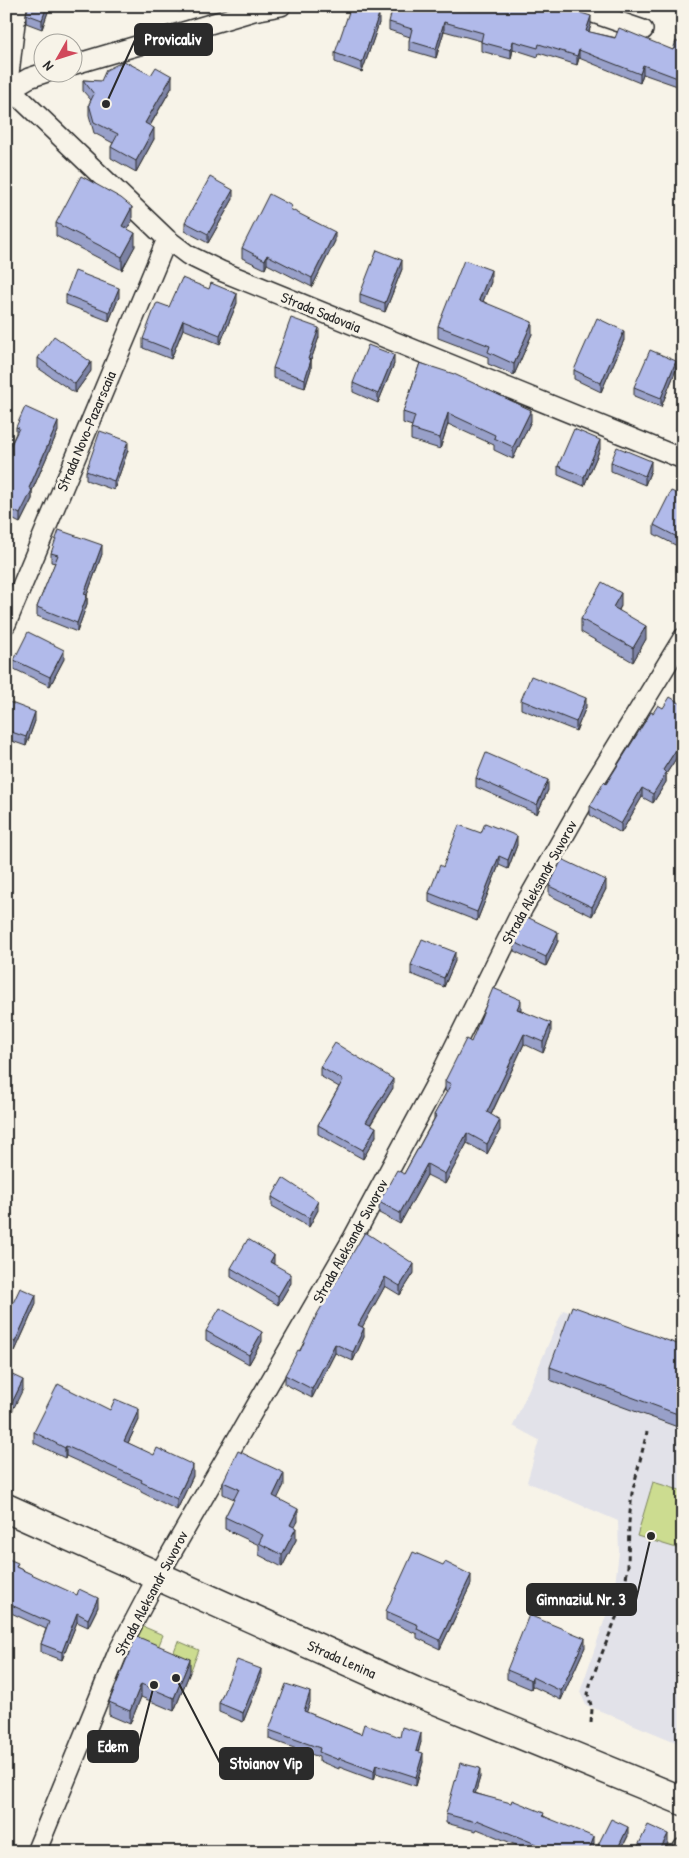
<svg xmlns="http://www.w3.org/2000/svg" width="689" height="1858" font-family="'Patrick Hand',sans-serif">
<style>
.built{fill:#e2e2e9}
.green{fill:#ccdc90;stroke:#7c845e}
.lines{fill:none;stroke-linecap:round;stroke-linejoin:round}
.street-casing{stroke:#2b2b2b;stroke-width:22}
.secondary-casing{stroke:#2b2b2b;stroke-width:31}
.path{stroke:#2b2b2b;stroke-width:3;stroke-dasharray:5 4;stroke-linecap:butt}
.street{stroke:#f7f3e8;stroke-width:19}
.secondary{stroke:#f7f3e8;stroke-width:28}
.wall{fill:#98a0c9;stroke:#2b2b2b}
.shaded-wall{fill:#7c82a4;stroke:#2b2b2b}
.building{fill:#b1baea;stroke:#2b2b2b}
.labels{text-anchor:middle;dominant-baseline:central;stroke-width:5;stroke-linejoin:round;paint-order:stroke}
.street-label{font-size:15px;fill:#2b2b2b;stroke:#f7f3e8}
.leader{fill:none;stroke:#2b2b2b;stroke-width:2}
.callout-dot{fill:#2b2b2b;stroke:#f7f3e8;stroke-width:2}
.callout{fill:#2b2b2b;stroke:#2b2b2b;stroke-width:2}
.callout-label{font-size:16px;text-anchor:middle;font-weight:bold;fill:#fff}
</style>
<rect width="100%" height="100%" fill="#f7f3e8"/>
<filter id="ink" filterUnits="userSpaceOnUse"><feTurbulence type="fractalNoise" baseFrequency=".02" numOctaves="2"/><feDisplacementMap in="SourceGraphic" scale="10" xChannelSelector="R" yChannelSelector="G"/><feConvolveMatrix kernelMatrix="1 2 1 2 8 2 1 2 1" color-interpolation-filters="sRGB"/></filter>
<g filter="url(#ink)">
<!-- built -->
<path class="built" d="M563,1310l120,42v393l-97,-40 -6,-13 34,-100 5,-40 -1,-31 -91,-39 12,-42 -26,-14z"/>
<!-- green -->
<path class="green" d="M653,1482l30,9v59l-46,-14z
M142,1626l21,9 -8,20 -21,-8z
M178,1641l21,9 -8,20 -21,-8z"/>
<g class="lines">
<defs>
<path id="street" d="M573,6l70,24
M72,65l182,-54 27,-5
M6,91l15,8 146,140 21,16 33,16 462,188
M7,91l10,-85
M7,91l22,-13 18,-6
M6,624l161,-385
M36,1852l82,-200 40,-76 195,-338 86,-160 84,-170 70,-123 90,-147
M681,1852l2,-4"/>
<path id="secondary" d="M6,1508l408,183 269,110"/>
</defs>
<!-- street casing -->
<use href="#street" class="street-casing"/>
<!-- secondary casing -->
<use href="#secondary" class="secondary-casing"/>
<!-- path -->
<path class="path" d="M591,1723l1,-14 -4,-15 3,-13 31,-78 6,-37 1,-44 3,-29 15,-61"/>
<!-- street -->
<use href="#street" class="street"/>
<!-- secondary -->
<use href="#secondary" class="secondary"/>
</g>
<!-- wall -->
<path class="wall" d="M50,6l-8,23 -16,-6v-9z
M106,6h75v6l-49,-5h-26z
M470,11l121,14 -2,7 84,18 10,-7v45l-40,-14 -3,9 -61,-25 -2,7 -38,-12 -1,4 -25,-8 -2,10 -30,-8v-10l-37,-10 -8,27 -27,-8v-9l1,-4 -21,-7v-8z
M379,23l-17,49 -27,-10v-9z
M83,80l89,7 -22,39 4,13 -18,33 -25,-14v-11l2,-4 -19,-10 -5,-18v-11l2,-4 -8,-9z
M233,199l-25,44 -23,-12v-9z
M292,210l43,31 -23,46 -45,-23 -2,5 -23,-11v-10z
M132,221l-5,8 8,17 -13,24 -66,-34v-13z
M402,269l-17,43 -25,-9v-9z
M491,282l-8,19 49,33 -18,41 -26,-11v-7l-50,-19v-12z
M66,295l53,2 -10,24 -43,-17z
M237,303l-17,41 -37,-15 -12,30 -28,-11v-9l26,-32z
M319,337l-8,23v9l-6,19 -32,-10v-10z
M624,340l-23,52 -27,-13v-9z
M38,358l53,13 -16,22 -37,-25z
M420,363l111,58 -18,38 -19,-9v-5l-46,-21 -8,25 -29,-9v-11l1,-3 -9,-3v-11z
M394,364l-16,39 -25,-11v-9z
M676,370l-15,37 -27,-11v-9z
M16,427l42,4 -26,60v8l-12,24 -14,-7v-61l10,-22z
M600,449l-16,37 -26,-11v-9z
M128,450l-14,40 -28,-10v-9z
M611,462l40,8 -6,15 -34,-14z
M683,496v53l-29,-15v-9z
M51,553l51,1 -15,41v9l-10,28 -40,-16v-9l18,-44 -4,-1z
M621,606l-2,4 27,29 -13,23 -52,-30v-13z
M64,659l-14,27 -36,-17v-9z
M521,700l65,7 -10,24 -55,-22z
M6,701l29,20 -9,25 -20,-7z
M683,705v43l-17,26v8l-13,21 -11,-6 -21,36 -31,-18v-9l63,-93 10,-5z
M476,778l72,12 -11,24 -61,-27z
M481,833l36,12 -9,24 -9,-4 -22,56 -48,-19v-9l14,-26z
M549,886l57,3 -14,27 -43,-21z
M558,941l-12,25 -32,-15v-9z
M455,961l-11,26 -33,-13v-9z
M521,1010l30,23 -8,20 -19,-9 -33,71 9,15 -13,24 -20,-11 -22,41 -18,-9 -27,49 -21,-11v-11l25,-28 30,-55v-4l13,-23 -2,-1v-10l26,-39z
M320,1067l73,21 -22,36 5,12 -13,23 -45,-25v-9l21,-38 -19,-11z
M272,1197l46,13 -9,17 -37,-21z
M365,1232l49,41 -14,22 -15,-9 -23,41 2,10 -11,24 -18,-8 -23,45 -27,-14v-9l15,-24z
M231,1268l60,15 -13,22 -47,-28z
M36,1304l-21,47 -9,-4v-29z
M206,1331l56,10 -13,23 -43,-24z
M683,1346v83l-133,-49v-13z
M110,1410l29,10 -11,23 65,33 -16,34 -36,-18v-2l-75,-34 -1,2 -31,-15v-11z
M223,1482l61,3 -7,13 21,23 -4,6 2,13 -14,27 -23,-12v-10l-34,-16v-12l9,-18 -11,-5z
M6,1558l12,10 80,39 -10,20 -11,-5 -15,38 -21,-8v-8l5,-15 -37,-17v-4l-3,-1z
M471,1584l-31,65 -23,-11v-4l-31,-14v-9z
M136,1636l54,36 -16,39 -33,-14 -11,27 -21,-9v-13z
M585,1647l-24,53 -29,-14 -1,3 -24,-10v-9z
M261,1678l-18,44 -24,-10v-9z
M310,1702l-4,10 55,22 39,3 21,5 -3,10 5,10 -7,24 -40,-13 -2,7 -35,-13v2l-20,-8v-4l-50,-18v-9z
M480,1777l-5,16 69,23 50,30 -2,6h-59l-56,-23 -1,2 -30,-8v-9z
M628,1836l-8,16h-22v-7z
M668,1843l-4,9h-26v-6z"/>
<!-- shaded-wall -->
<path class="shaded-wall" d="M47,6h3l-8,23v-9z
M379,14v9l-17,49v-9z
M591,16v9l-5,15v-9z
M444,22v9l-8,27v-9z
M513,41v8l-2,10v-9z
M579,50v8l-2,7v-9z
M643,65v9l-3,9v-9z
M172,76v11l-27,47v-11z
M154,128v11l-18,33v-11z
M233,190v9l-25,44v-9z
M132,207v14l-10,18v-13z
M335,232v9l-23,46v-9z
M135,233v13l-13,24v-13z
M267,255v9l-2,5v-9z
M402,260v9l-17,43v-9z
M491,270v12l-12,29v-11z
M119,288v9l-10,24v-9z
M237,294v9l-17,41v-9z
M183,320v9l-12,30v-9z
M532,322v12l-18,41v-11z
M319,328v9l-11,31v-9z
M624,331v9l-23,52v-9z
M394,355v9l-16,39v-9z
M311,360v9l-6,19v-9z
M676,361v9l-15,37v-9z
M91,362v9l-16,22v-9z
M531,410v11l-18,38v-12z
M448,413v11l-8,25v-11z
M58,422v9l-26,60v8l-12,24v-9l9,-26z
M600,440v9l-16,37v-9z
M128,441v9l-14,40v-9z
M651,461v9l-6,15v-9z
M102,545v9l-18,49v-9z
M621,593v13l-8,14v-13z
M87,595v9l-10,28v-9z
M646,626v13l-13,23v-14z
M64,650v9l-14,27v-9z
M586,698v9l-10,24v-9z
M35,712v9l-9,25v-9z
M683,739v9l-17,26v8l-13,21v-9l10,-24z
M548,780v10l-11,24v-9z
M642,788v9l-21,36v-9z
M517,836v9l-9,24v-9z
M499,856v9l-22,56v-9z
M606,880v9l-14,27v-9z
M558,932v9l-12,25v-9z
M455,952v9l-11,26v-9z
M521,1000v10l-4,-1z
M551,1023v10l-8,20v-11z
M524,1034v10l-37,79v-11z
M393,1079v9l-27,43v-9z
M500,1120v10l-13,24v-10z
M376,1127v9l-13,23v-9z
M467,1133v10l-22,41v-10z
M427,1164v11l-27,49v-11z
M318,1201v9l-9,17v-9z
M274,1255v9l-4,-2z
M414,1264v9l-14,22v-9z
M291,1274v9l-13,22v-9z
M385,1277v9l-27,49v-10z
M36,1295v9l-21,47v-9z
M364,1328v9l-11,24v-9z
M262,1332v9l-13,23v-9z
M335,1344v9l-23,45v-9z
M23,1380v9l-17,35v-9z
M139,1409v11l-15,31v-10z
M66,1446v10l-1,2v-10z
M193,1465v11l-16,34v-11z
M284,1473v12l-11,23v-12z
M298,1509v12l-8,16v-12z
M296,1528v12l-14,27v-12z
M471,1575v9l-31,65v-9z
M98,1598v9l-10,20v-8z
M77,1613v9l-15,38v-8z
M585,1638v9l-24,53v-9z
M190,1659v13l-16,39v-13z
M261,1669v9l-18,44v-9z
M532,1677v9l-1,3v-9z
M141,1684v13l-11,27v-13z
M310,1692v10l-6,18v-9z
M421,1733v9l-5,18v-9z
M423,1753v9l-7,24v-9z
M376,1764v9l-2,7v-9z
M480,1768v9l-7,25v-9z
M628,1827v9l-8,16h-4z
M668,1834v9l-4,9h-5z
M594,1837v9l-2,6h-4z"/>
<!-- building -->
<path class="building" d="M29,6h18l-5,14 -16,-6z
M351,6h7l21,8 -17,49 -27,-10z
M393,6h58l19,5 2,-5h37l6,2 1,-2h42l33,10 -5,15 29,7 4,-10 54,22 3,-9 7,2v37l-40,-15 -3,9 -61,-24 -2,6 -38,-12 -1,4 -25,-7 -2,9 -30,-8 2,-9 -39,-11 -8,27 -27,-8 3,-12 -23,-7z
M124,61l27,14 5,-8 16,9 -27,47 9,5 -18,33 -25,-14 7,-13 -24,-12 -5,-18 5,-10 -11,-14 18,1 5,-11z
M81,176l40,22 11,9 -10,19 13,7 -13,24 -66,-34z
M210,177l23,13 -25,44 -23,-12z
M269,194l23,12 -2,3 45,23 -23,46 -45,-23 -2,5 -23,-12z
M377,250l25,10 -17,43 -25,-9z
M464,260l27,10 -12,30 53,22 -18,42 -26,-12 2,-6 -52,-20z
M75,271l44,17 -10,24 -43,-17z
M182,278l27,11 2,-6 26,11 -17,41 -37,-15 -12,30 -28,-11 13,-35 2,-1 11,4z
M291,318l28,10 -11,31 3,1 -6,19 -32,-11z
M597,318l27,13 -23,52 -27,-13z
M54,336l37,26 -16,22 -37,-26z
M368,345l26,10 -16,39 -25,-11z
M650,350l26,11 -15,37 -27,-11z
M420,363l34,11 77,36 -18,37 -19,-9 1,-3 -47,-22 -8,25 -29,-9 4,-13 -12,-4z
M25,407l33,15 -29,66 3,2 -12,24 -14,-7v-52l13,-27 -3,-1z
M574,429l26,11 -16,37 -26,-11z
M100,431l28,10 -14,40 -28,-10z
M617,447l34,14 -6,15 -34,-14z
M671,491l12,5v44l-29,-15z
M59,530l43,15 -18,49 3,1 -10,28 -40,-16 21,-52 -7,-2z
M602,582l19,11 -8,14 33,19 -13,22 -52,-29z
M28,632l36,18 -14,27 -36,-17z
M531,676l55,22 -10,24 -55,-22z
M670,697l13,8v34l-20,31 3,3 -13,21 -11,-6 -21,36 -31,-18 14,-24 2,2 45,-72 2,1 5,-8 5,3z
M6,701l29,11 -9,25 -20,-7z
M486,753l62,27 -11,25 -61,-27z
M485,823l32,13 -9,24 -9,-4 -22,56 -48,-19 11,-28 3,2 16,-42 22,8z
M562,859l44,21 -14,27 -43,-21z
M527,917l31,15 -12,25 -32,-15z
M422,939l33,13 -11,26 -33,-13z
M493,988l28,12 -4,9 34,14 -8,19 -19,-8 -37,78 13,8 -13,24 -20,-11 -22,41 -18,-10 -27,49 -21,-11 18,-32 7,4 32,-58 -2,-1 17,-31 -6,-3 21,-42 5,3z
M335,1043l58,36 -27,43 10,5 -13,23 -45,-25 25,-45 -23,-13z
M283,1178l35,23 -9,17 -37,-21z
M365,1232l49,32 -14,22 -15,-9 -27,48 6,3 -11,24 -18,-8 -23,45 -27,-14 13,-25 2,1 16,-35z
M248,1239l26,16 -4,7 21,12 -13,22 -47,-28z
M20,1288l16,7 -21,47 -9,-4v-20z
M572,1306l111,40v70l-133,-49z
M220,1308l42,24 -13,23 -43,-24z
M6,1372l17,8 -17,35z
M58,1384l52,26 5,-11 24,10 -15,32 30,14 3,-7 36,17 -16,34 -36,-17 1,-2 -76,-34 -1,2 -31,-16z
M238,1451l46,22 -11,23 25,13 -8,16 6,3 -14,27 -23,-12 4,-8 -38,-18 14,-28 -16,-7z
M413,1552l30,13 2,-3 26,13 -31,65 -23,-11 1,-4 -32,-14z
M6,1558l12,5 -2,4 61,28 2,-6 19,9 -10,21 -11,-6 -15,39 -21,-8 8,-22 -40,-18 2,-3 -5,-2z
M529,1615l56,23 -24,53 -29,-14 -1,3 -24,-10z
M136,1636l54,23 -16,39 -33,-14 -11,27 -21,-9z
M237,1660l24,9 -18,44 -24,-10z
M286,1684l24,8 -6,19 57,23 3,-10 36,13 2,-10 19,6 -5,18 7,2 -7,24 -40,-13 -2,7 -35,-13v2l-20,-8 1,-4 -51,-18z
M460,1763l20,5 -7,25 38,10 1,-3 32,13 -1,3 51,21 -6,15h-36l1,-1 -76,-31 -1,2 -30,-8z
M611,1819l17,8 -12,25h-3l-15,-7z
M648,1825l20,9 -9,18h-9l-12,-6z"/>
</g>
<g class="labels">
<!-- street labels -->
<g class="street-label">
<text transform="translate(321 312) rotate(22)">Strada Sadovaia</text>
<text transform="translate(86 431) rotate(-67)">Strada Novo-Pazarscaia</text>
<text transform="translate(539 882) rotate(-61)">Strada Aleksandr Suvorov</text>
<text transform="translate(350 1241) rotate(-61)">Strada Aleksandr Suvorov</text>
<text transform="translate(151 1593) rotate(-62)">Strada Aleksandr Suvorov</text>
<text transform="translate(342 1659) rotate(24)">Strada Lenina</text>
</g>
</g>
<!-- callouts -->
<path class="leader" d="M106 104L135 40M651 1536L636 1600M154 1685L138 1747M176 1678L220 1763"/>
<g class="callout-dot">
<circle cx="106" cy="104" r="5"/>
<circle cx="651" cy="1536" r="5"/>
<circle cx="154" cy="1685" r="5"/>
<circle cx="176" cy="1678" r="5"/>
</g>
<g class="callout">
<rect x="135" y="24" width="77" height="31" rx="5"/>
<rect x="527" y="1584" width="109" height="31" rx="5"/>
<rect x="88" y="1731" width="50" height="31" rx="5"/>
<rect x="220" y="1748" width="93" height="31" rx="5"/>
</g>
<g class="callout-label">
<text x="173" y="45">Provicaliv</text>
<text x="581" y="1605">Gimnaziul Nr. 3</text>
<text x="113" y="1752">Edem</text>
<text x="266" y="1769">Stoianov Vip</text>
</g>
<!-- margin -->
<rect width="689" height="1858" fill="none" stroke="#f7f3e8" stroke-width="25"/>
<rect x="12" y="12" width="664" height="1833" fill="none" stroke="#2b2b2b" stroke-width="2" filter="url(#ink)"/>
<!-- north arrow -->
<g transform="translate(58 58) rotate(231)"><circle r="24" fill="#f7f3e8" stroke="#a5a39c"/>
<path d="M0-4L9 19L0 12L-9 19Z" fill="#d1495b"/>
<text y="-8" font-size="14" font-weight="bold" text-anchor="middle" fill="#2b2b2b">N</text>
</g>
</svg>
